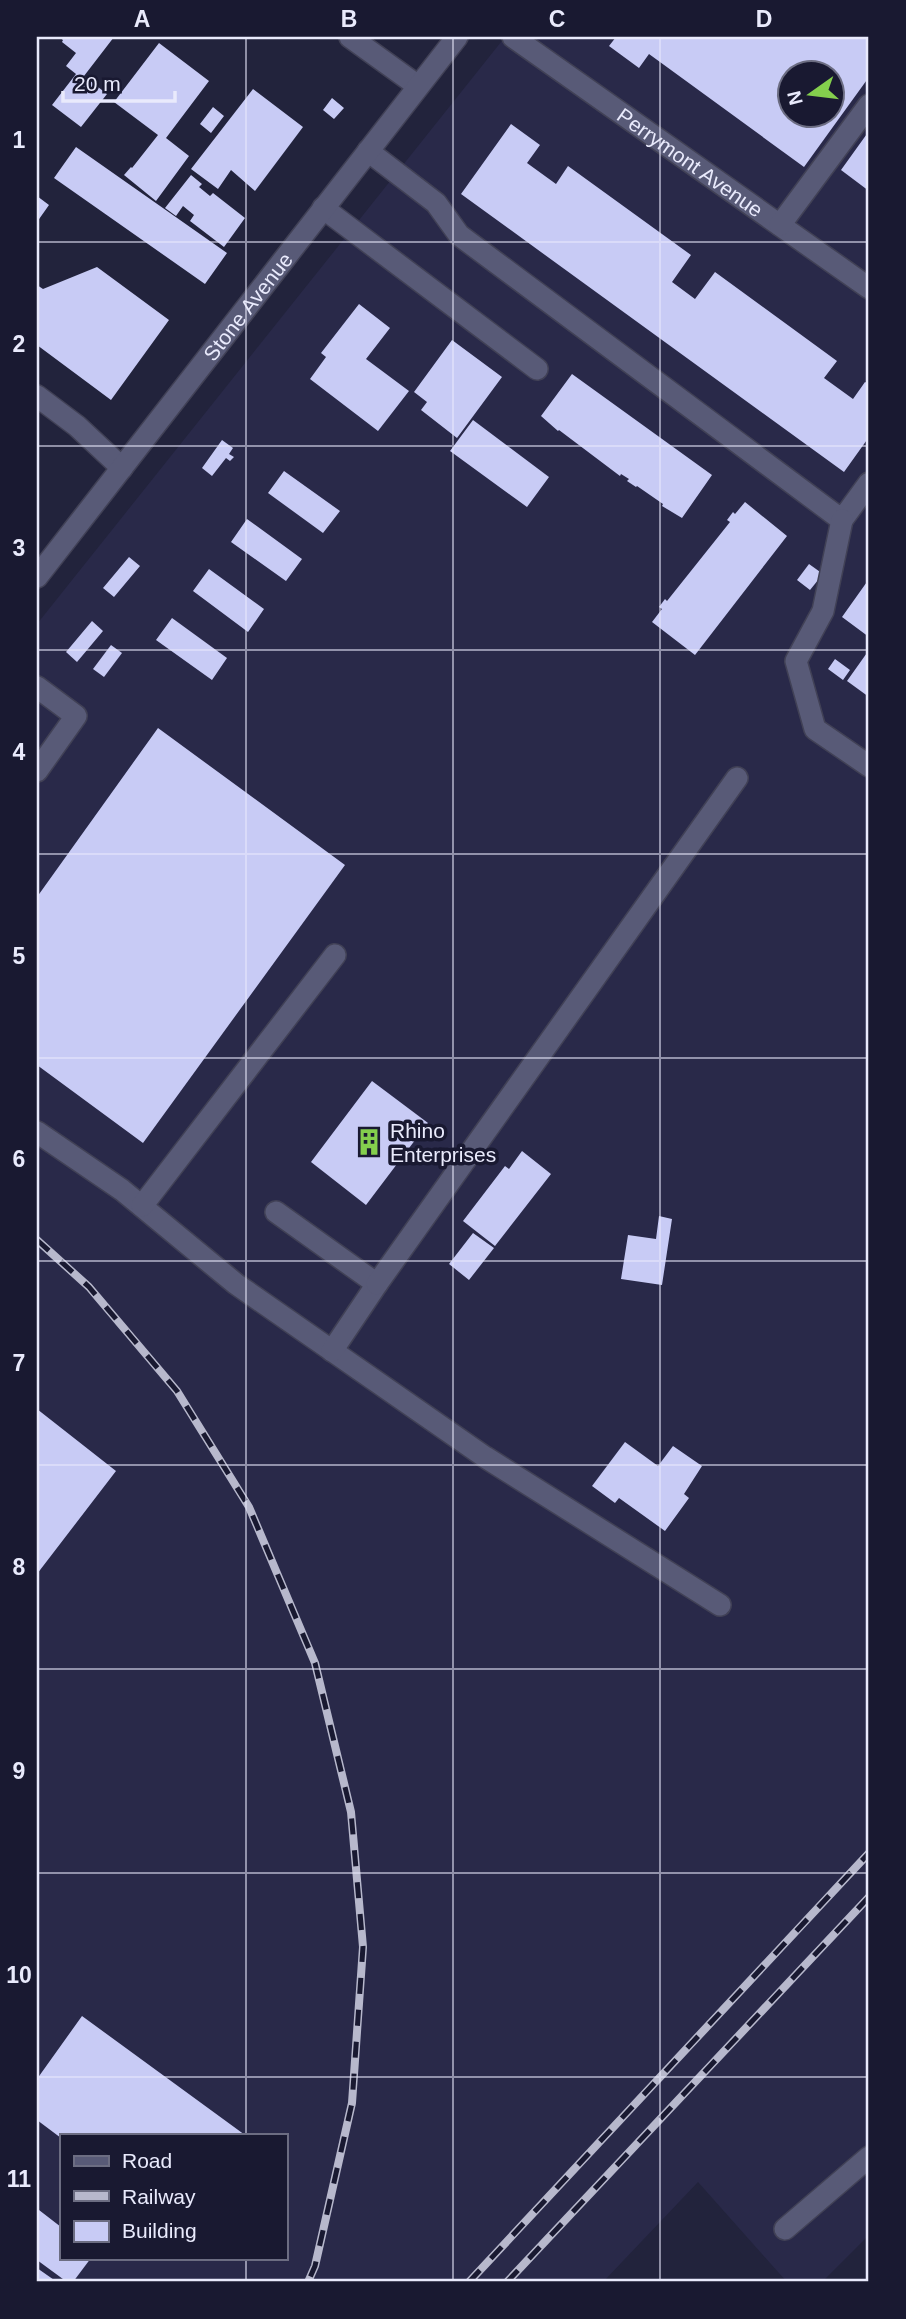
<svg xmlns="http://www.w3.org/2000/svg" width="906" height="2319" font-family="Helvetica,sans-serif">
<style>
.built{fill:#292949;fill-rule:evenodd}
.building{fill:#c8cbf5;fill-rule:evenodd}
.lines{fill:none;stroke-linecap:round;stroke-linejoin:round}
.minor-casing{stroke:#414156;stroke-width:24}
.minor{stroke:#585a77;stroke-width:21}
.rail-casing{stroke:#b7b8cc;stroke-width:8}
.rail{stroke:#191931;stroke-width:5;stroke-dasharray:16;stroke-linecap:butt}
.grid{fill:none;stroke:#e9eafc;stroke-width:2;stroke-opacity:0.55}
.labels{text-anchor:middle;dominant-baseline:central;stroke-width:7;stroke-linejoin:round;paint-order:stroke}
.street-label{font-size:21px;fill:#e9eafc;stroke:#191931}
.poi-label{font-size:21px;fill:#e9eafc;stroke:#191931;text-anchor:start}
.neatline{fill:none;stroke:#e9eafc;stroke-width:2.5}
.grid-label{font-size:23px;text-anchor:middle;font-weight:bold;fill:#e9eafc}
</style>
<rect width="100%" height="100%" fill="#22233c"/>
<!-- built -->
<path class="built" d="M505,37h364v2198l-47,47h-35l-89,-100 -95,100h-566v-1658zM790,74h42v42h-42zM61,2135h224v123h-224z"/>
<!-- building -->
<path class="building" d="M59,37h55l-30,39 23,18 -26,33 -29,-22 24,-31 -10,-8 10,-13 -14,-11 1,-2z
M616,37h253v40l-65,90 -155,-113 -10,14 -30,-22zM790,74h42v42h-42z
M159,43l50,38 -43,57 23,18 -33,45 -32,-26 7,-8 1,1 26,-33 -44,-33z
M253,89l50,38 -48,64 -24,-21 -13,19 -27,-20z
M332,98l12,10 -10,11 -11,-9z
M213,107l11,9 -13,17 -11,-9z
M511,124l29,21 -13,18 29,21 12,-18 123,89 -19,27 23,17 20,-27 122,89 -13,17 29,21 12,-17 4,2v53l-25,35 -383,-278z
M869,131v60l-28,-21z
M76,147l151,106 -22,31 -151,-106z
M191,175l11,9 -3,3 11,9 3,-3 32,25 -21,29 -34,-26 4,-6 -11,-9 -7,10 -11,-8z
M37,196l12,9 -12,17z
M97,267l72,53 -58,80 -74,-55v-60l6,4z
M359,304l31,24 -24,31 43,32 -31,40 -68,-52 16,-22 -5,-4z
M452,340l50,37 -45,61 -36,-28 6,-8 -13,-10z
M572,374l140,101 -30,43 -20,-12 1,-2 -26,-18 -1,1 -9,-6 2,-2 -8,-5 -1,2 -61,-46 -1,1 -17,-15z
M473,420l76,57 -22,30 -77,-56z
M222,440l11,8 -4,6 5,3 -4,4 -4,-3 -14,18 -10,-8z
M284,471l56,40 -17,22 -55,-40z
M745,502l42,34 -92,119 -43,-33 10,-13 -3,-2 6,-8 2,2 63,-79 -3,-2 6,-8 2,2z
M247,519l55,40 -16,22 -55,-39z
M129,557l11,9 -26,31 -11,-9z
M809,564l14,10 -13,16 -13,-10z
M209,569l55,40 -16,23 -55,-41z
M869,579v58l-27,-20z
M172,618l55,40 -15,22 -56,-40z
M92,621l11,10 -26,31 -11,-10z
M111,645l11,8 -18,24 -11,-8z
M869,650v47l-22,-16z
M835,659l15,11 -7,10 -15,-11z
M158,728l187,137 -202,278 -106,-78v-168z
M372,1081l56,42 -62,82 -55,-43z
M522,1151l29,23 -56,72 -32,-25 42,-55 4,3z
M659,1216l13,3 -10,66 -41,-6 7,-44 28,4z
M473,1233l21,15 -25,32 -20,-16z
M37,1409l79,62 -79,103z
M625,1442l33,24 15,-20 29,20 -18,28 5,4 -24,33 -46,-33 -4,5 -23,-17z
M82,2016l163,119h-184v3l-24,-18v-41z
M39,2210l22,17v31h30l-18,24h-6l-30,-22v-46z
M37,2268l20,14h-20z"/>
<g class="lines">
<defs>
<g id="minor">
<path d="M350,37l68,49"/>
<path id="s1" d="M513,37l356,251"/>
<path d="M368,151l68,52 23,32 383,285 27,-37"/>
<path d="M323,208l214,161"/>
<path d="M780,225l89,-120"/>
<path d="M37,396l40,30 45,42"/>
<path d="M842,520l-19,91 -27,50 19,68 54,37"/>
<path id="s2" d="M37,577l420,-540"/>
<path d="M37,687l39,29 -39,55"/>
<path d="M37,1132l85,58 114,94 249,173 235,148"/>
<path d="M142,1206l193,-251"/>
<path d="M276,1212l101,72 -45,67"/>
<path d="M377,1284l360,-506"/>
<path d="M785,2229l84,-72"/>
</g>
</defs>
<!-- minor casing -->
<use href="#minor" class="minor-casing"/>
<!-- minor -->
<use href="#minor" class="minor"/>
<defs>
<path id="rail" d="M37,1240l52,47 88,104 72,116 66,156 36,149 12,135 -11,156 -37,163 -7,16
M469,2282l400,-429
M507,2282l362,-385"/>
</defs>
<!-- rail casing -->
<use href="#rail" class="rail-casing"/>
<!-- rail -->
<use href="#rail" class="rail"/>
</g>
<!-- grid -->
<path class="grid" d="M246,37v2098M453,37v2245M660,37v2245M37,242h832M37,446h832M37,650h832M37,854h832M37,1058h832M37,1261h832M37,1465h832M37,1669h832M37,1873h832M37,2077h832M246,2258v24"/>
<!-- icons -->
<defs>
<symbol id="building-bare" viewBox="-9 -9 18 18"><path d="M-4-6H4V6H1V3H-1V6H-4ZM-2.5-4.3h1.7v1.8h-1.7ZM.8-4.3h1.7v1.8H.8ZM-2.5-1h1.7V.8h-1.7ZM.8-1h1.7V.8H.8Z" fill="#84cf4d" stroke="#191931" stroke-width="2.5" paint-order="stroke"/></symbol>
</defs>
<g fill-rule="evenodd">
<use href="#building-bare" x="350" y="1123" width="38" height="38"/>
</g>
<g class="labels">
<!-- street labels -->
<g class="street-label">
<text stroke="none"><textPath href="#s1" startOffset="217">Perrymont Avenue</textPath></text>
<text stroke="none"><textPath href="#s2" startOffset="343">Stone Avenue</textPath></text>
</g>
<!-- poi labels -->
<g class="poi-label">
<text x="390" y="1130">Rhino<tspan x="390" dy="24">Enterprises</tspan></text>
</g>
</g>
<!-- border -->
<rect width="906" height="2319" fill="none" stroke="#191931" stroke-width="77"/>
<!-- legend -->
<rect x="60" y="2134" width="228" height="126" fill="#191931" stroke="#6c6d82" stroke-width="2"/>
<rect x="74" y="2156" width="35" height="10" fill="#585a77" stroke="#6c6d82" stroke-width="2"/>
<text x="122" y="2168" font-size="21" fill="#e9eafc">Road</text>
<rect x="74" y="2191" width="35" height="10" fill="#b7b8cc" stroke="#6c6d82" stroke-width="2"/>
<text x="122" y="2204" font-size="21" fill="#e9eafc">Railway</text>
<rect x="74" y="2221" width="35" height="21" fill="#c8cbf5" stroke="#6c6d82" stroke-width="2"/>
<text x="122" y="2238" font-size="21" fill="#e9eafc">Building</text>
<!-- north arrow -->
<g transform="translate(811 94) rotate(256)"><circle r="33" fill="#191931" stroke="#6c6d82" stroke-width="2"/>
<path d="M0-5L12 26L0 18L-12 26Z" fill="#84cf4d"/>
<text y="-10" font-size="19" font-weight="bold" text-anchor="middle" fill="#e9eafc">N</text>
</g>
<!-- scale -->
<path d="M63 91v10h112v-10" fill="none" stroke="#e9eafc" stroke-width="3.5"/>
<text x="74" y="91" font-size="21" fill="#e9eafc" stroke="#191931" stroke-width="5" paint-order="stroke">20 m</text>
<rect x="38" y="38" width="829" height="2242" class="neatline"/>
<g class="grid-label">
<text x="142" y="27">A</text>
<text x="349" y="27">B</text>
<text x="557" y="27">C</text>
<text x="764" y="27">D</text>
<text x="19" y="148">1</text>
<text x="19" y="352">2</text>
<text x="19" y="556">3</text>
<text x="19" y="760">4</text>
<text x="19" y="964">5</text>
<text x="19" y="1167">6</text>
<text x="19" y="1371">7</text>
<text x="19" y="1575">8</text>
<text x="19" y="1779">9</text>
<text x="19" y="1983">10</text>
<text x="19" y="2187">11</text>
</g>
</svg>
